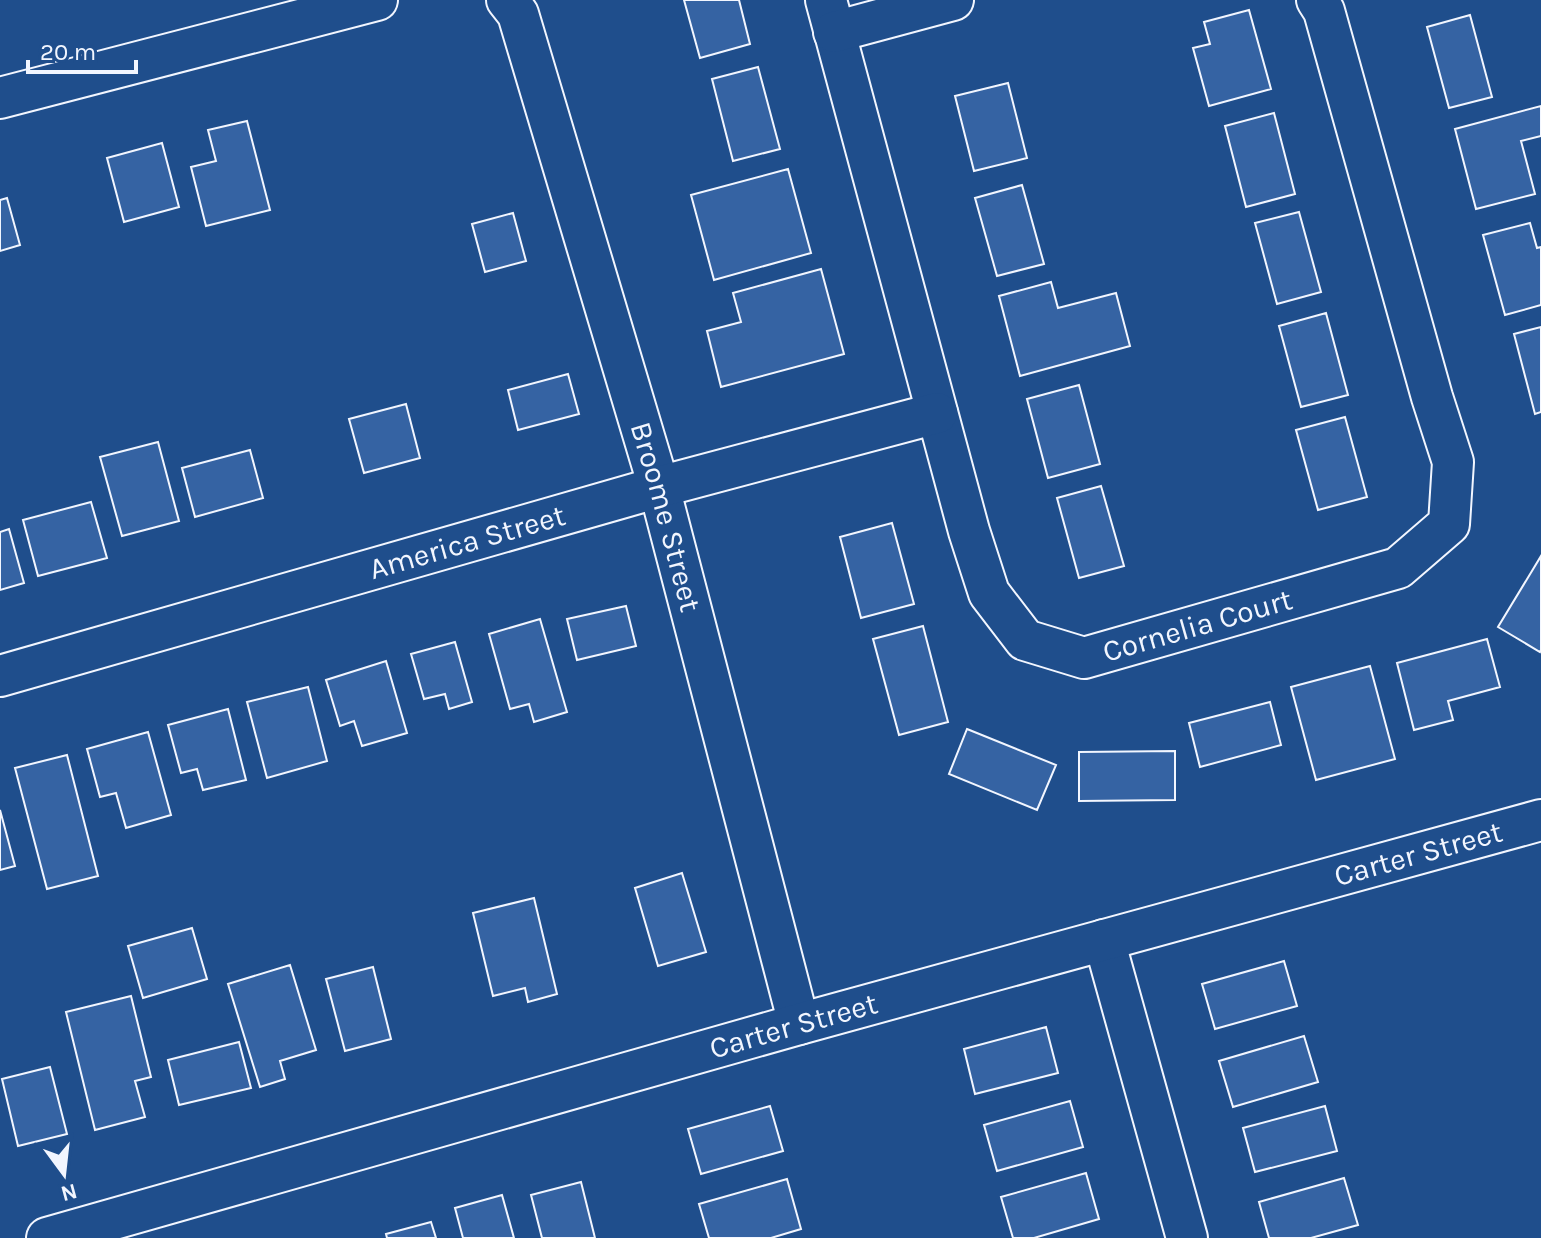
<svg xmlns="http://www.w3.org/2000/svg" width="1541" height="1238" font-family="Karla,sans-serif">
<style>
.building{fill:#3563a3;stroke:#f2f6ff;stroke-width:2}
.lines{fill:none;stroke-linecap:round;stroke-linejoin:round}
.minor-casing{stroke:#f2f6ff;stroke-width:44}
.minor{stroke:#1f4e8c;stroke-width:40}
.labels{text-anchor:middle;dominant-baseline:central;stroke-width:6;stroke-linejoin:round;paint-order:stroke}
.street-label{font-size:30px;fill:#f2f6ff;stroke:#1f4e8c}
</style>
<rect width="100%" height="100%" fill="#1f4e8c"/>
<!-- building -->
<path class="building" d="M684,0h55l11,44 -50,14z
M1249,10l22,79 -62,17 -16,-58 17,-4 -6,-22z
M1470,15l22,82 -43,11 -22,-81z
M758,67l22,82 -47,12 -21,-82z
M1008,83l19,75 -53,13 -19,-75z
M1541,106v30l-20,5 14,53 -59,15 -21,-80z
M1274,113l21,81 -49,13 -21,-81z
M247,121l23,89 -64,16 -15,-59 25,-6 -8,-31z
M162,143l17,64 -55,15 -17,-64z
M788,169l23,84 -97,27 -23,-85z
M1022,185l22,79 -47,12 -22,-78z
M7,198l13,47 -20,6v-51z
M1299,212l22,80 -44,12 -22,-81z
M513,213l13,48 -41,11 -13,-48z
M1530,223l7,25 4,-1v58l-36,10 -22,-80z
M821,269l23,85 -123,33 -14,-56 34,-9 -8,-29z
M1051,282l7,26 58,-15 14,53 -110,30 -21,-80z
M1326,313l22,82 -47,12 -22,-81z
M1541,327v85l-6,2 -21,-80z
M568,374l11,40 -61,16 -10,-40z
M1079,385l21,79 -52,14 -21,-79z
M406,404l14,54 -56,15 -15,-54z
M1345,417l22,80 -49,13 -22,-80z
M158,442l21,79 -57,15 -22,-79z
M250,450l13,48 -68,19 -13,-49z
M1101,486l23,80 -45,12 -22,-80z
M91,502l16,56 -69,18 -15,-56z
M892,523l22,81 -53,14 -21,-81z
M9,529l15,54 -24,7v-58z
M1541,556v94l-1,2 -42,-25z
M626,606l10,40 -59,14 -10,-41z
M540,619l27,93 -33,10 -5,-18 -19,5 -21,-75z
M923,626l25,96 -49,13 -26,-96z
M1487,639l13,48 -52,14 5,19 -39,10 -17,-67z
M455,642l17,60 -23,7 -4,-15 -21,5 -13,-45z
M386,661l21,72 -45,13 -8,-25 -14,5 -14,-46z
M1370,666l25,93 -79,21 -25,-93z
M308,687l19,74 -60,17 -20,-76z
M1270,702l11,43 -81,22 -11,-44z
M228,709l18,71 -43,10 -6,-21 -16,4 -13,-48z
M967,729l89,36 -19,45 -88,-36z
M148,732l23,83 -45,13 -10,-35 -16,4 -13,-48z
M1175,751v49l-96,1v-49z
M67,755l31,121 -51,13 -32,-121z
M0,810l15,56 -15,4z
M682,873l24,79 -48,14 -23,-78z
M534,898l23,96 -29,8 -3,-14 -32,8 -20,-83z
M192,928l15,51 -64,19 -15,-52z
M1284,961l13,45 -82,23 -13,-45z
M290,965l26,85 -36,11 5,18 -25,8 -32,-103z
M373,967l18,72 -46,12 -19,-72z
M131,996l20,81 -16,4 10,36 -50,13 -29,-118z
M1046,1027l12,46 -83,21 -11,-45z
M1304,1036l14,46 -85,25 -14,-46z
M239,1042l12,46 -72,17 -11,-45z
M50,1067l17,67 -49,12 -16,-67z
M1070,1101l13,46 -86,24 -13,-46z
M770,1106l13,45 -82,23 -13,-45z
M1325,1106l12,45 -82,21 -12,-44z
M1086,1173l13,46 -65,19h-21l-12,-41z
M1344,1178l14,47 -47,13h-42l-10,-36z
M787,1179l14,50 -30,9h-62l-10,-34z
M581,1182l14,56h-53l-11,-43z
M502,1195l12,43h-51l-8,-30z
M431,1222l5,16h-49l-1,-4z"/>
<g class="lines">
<defs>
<g id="minor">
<path id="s1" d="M507,0l11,14 141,473 140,537"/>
<path id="s2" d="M826,0l143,531 20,62 36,47 59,18 314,-90 51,-44 4,-62 -21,-65 -108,-386 -7,-11"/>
<path d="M834,32l119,-32"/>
<path d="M0,98l377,-98"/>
<path id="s3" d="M0,676l659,-189 278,-74"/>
<path d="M1104,940l83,298"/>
<path id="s4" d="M47,1238l752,-214 742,-204"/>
</g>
</defs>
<!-- minor casing -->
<use href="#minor" class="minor-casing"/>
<!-- minor -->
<use href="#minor" class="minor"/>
</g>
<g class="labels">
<!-- street labels -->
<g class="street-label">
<text stroke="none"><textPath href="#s1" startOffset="542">Broome Street</textPath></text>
<text stroke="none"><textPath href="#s3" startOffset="486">America Street</textPath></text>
<text stroke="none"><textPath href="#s2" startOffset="854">Cornelia Court</textPath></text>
<text stroke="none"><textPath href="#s4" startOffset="1424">Carter Street</textPath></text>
<text stroke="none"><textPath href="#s4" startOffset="776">Carter Street</textPath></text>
</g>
</g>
<!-- north arrow -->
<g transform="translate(64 1174) rotate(165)" stroke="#1f4e8c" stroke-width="6" paint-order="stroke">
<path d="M0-6L14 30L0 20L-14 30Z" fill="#f2f6ff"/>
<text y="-12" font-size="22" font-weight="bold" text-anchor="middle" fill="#f2f6ff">N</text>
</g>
<!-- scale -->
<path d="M28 60v12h108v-12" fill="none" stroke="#f2f6ff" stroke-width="4"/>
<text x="40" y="60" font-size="24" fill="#f2f6ff" stroke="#1f4e8c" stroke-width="6" paint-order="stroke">20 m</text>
</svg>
